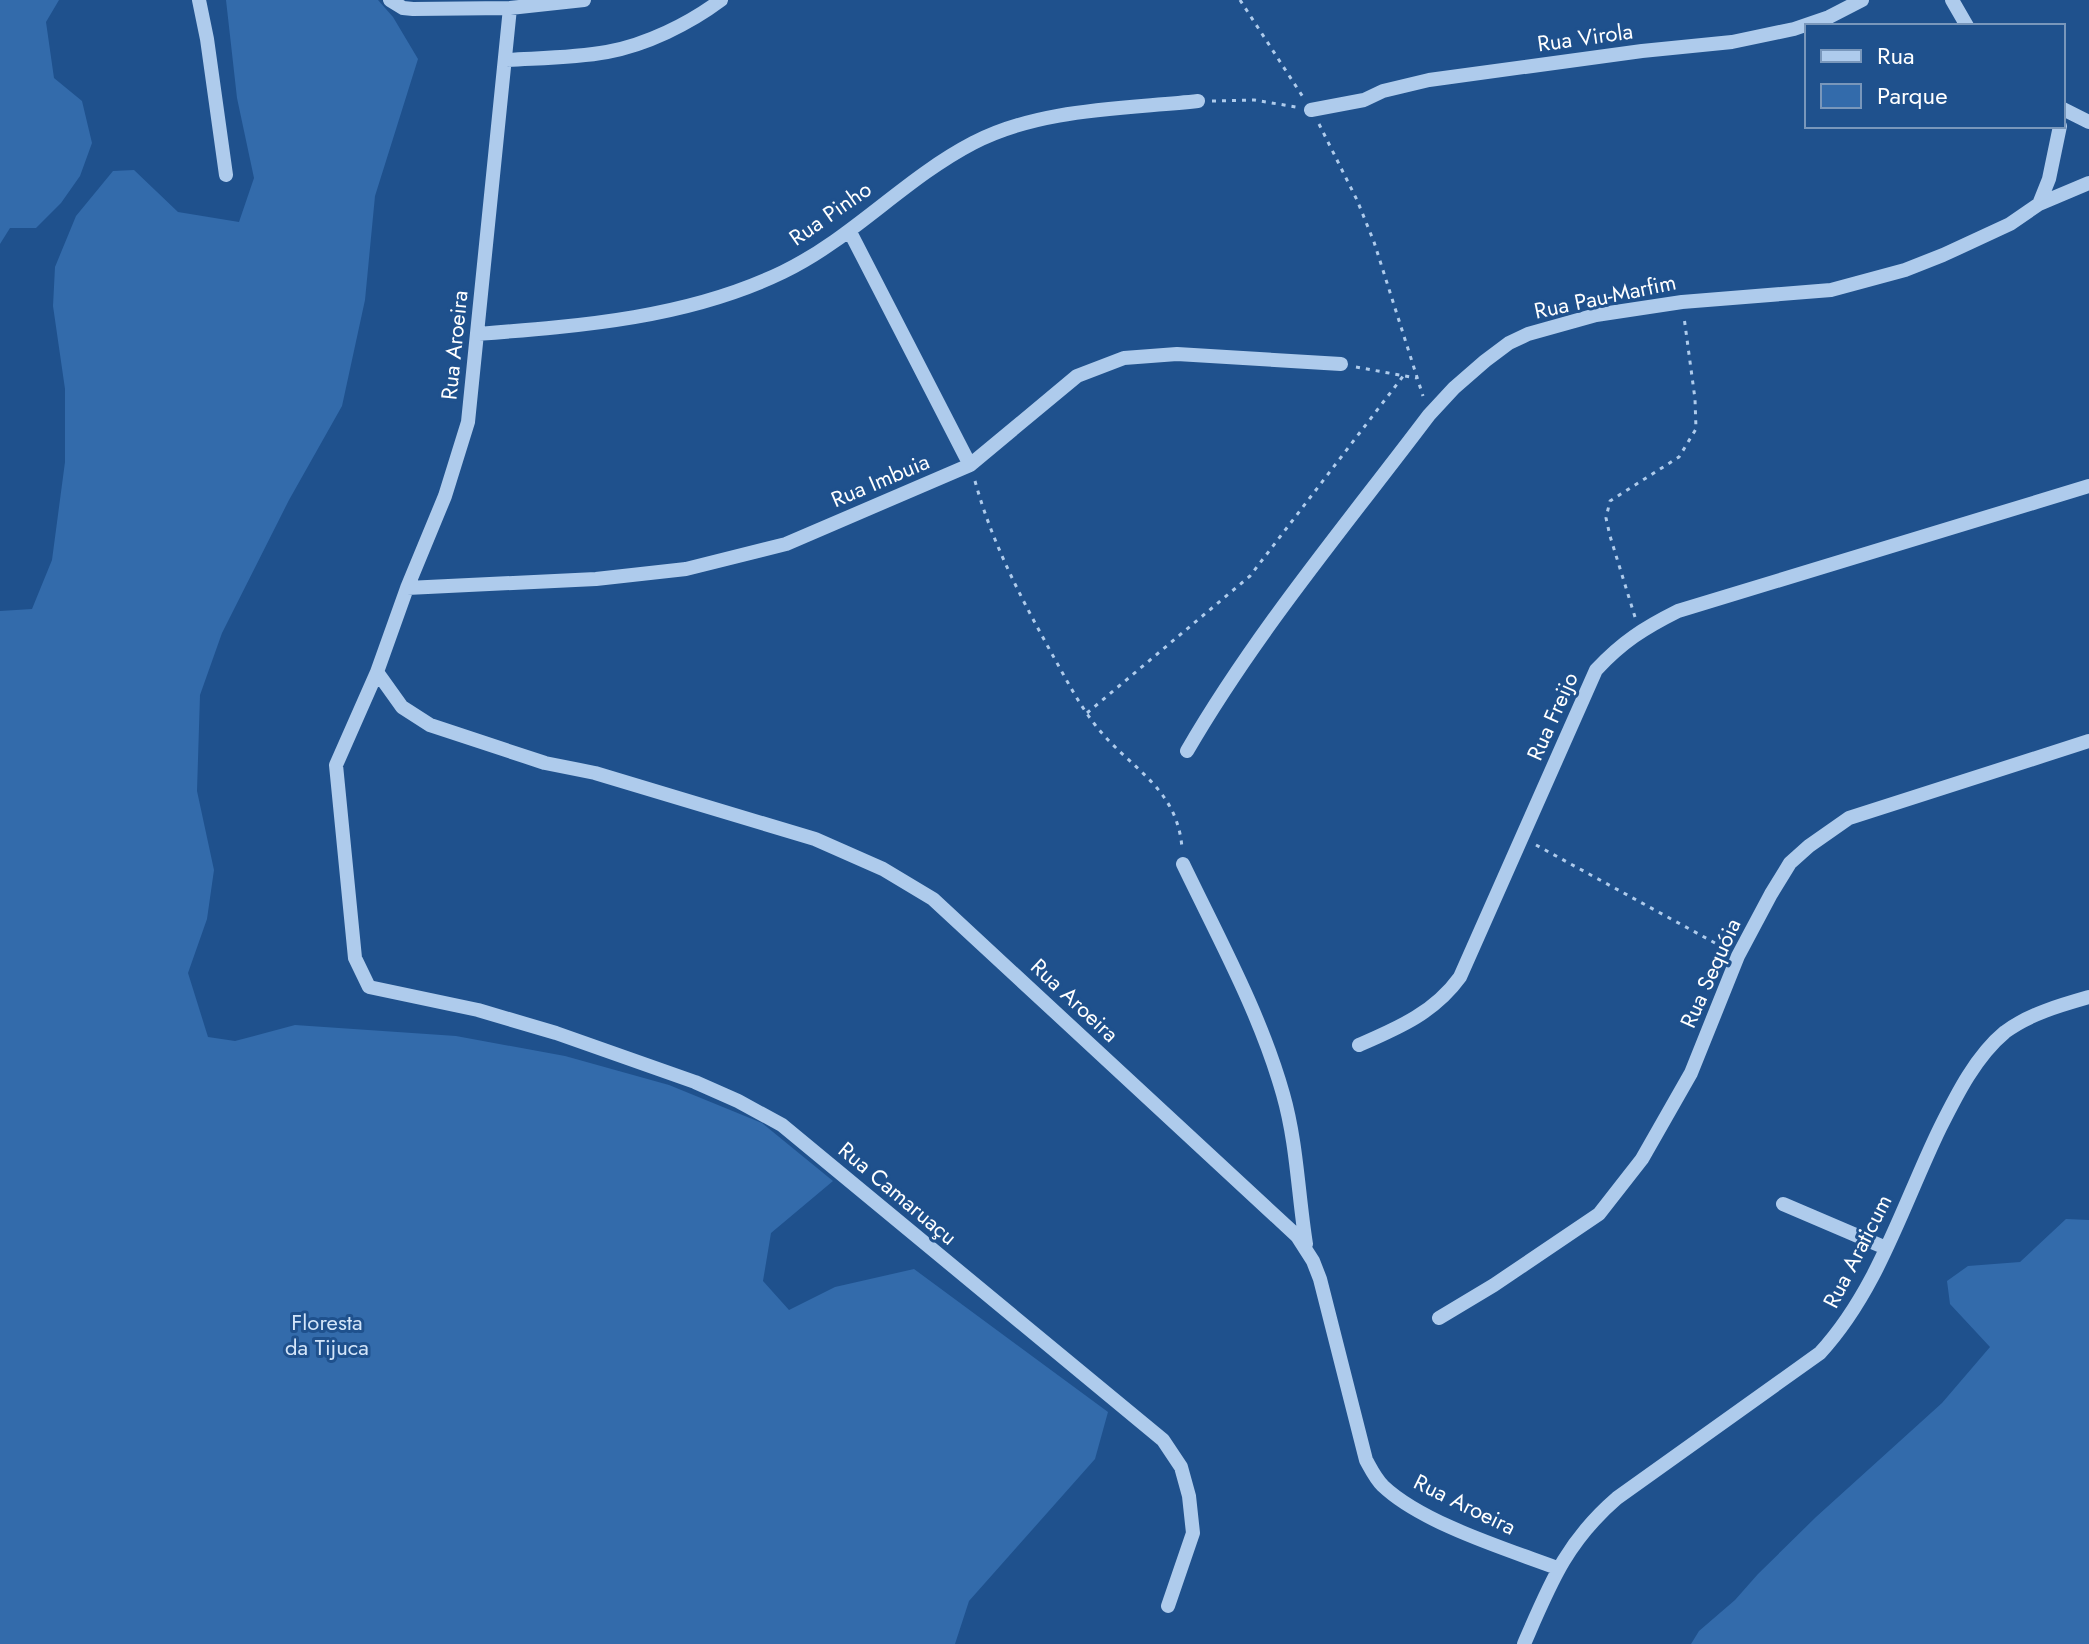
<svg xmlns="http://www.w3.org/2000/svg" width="2089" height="1644" font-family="Jost,sans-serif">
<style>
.green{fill:#336bab}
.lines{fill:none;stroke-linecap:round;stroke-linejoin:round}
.path{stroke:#aecbec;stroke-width:3;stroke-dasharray:4 6;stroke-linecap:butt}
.minor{stroke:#aecbec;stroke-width:14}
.labels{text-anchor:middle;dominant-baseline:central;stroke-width:6;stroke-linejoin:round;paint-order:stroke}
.street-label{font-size:22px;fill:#fff;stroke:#1f518d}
.park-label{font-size:22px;fill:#d3e5f9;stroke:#1f518d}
</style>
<rect width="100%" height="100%" fill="#1f518d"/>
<!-- green -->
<path class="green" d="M0,0h59l-13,22 8,56 28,23 10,42 -12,33 -19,27 -25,25h-26l-10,16z
M226,0h152l15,17 25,42 -43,137 -10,104 -23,106 -53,94 -67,133 -22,62 -3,96 17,79 -7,49 -19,54 20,64 27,4 60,-16 161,11 109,20 104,29 93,38 71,58 -62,52 -8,48 26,29 46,-23 79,-18 194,143 -13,47 -126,142 -14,43h-955v-1033l32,-2 20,-49 13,-98v-73l-12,-83 2,-39 21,-51 37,-45 21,-1 44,42 61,10 15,-44 -17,-80z
M2066,1219l23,1v424h-398l8,-13 36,-31 23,-26 58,-57 126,-114 48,-56 -40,-43 -3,-23 21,-15 52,-4z"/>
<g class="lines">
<!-- path -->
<path class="path" d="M1240,0l63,97
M1212,101l42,-1 42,7
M1319,124l38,76 17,42 49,154
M1356,367l60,11
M975,481c17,62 46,117 77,173 13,23 25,47 41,68 34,46 84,63 89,126
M1635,617l-25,-81 -4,-18 4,-17 69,-44 17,-28 -1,-30 -11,-82
M1087,713l163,-137 154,-201
M1536,845l190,104"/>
<!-- minor -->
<path class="minor" d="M199,0l8,39 19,136
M390,0l13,8 10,1 97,-1 74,-8
M1952,0l15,26
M510,8l-42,414 -23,74 -38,92 -30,84 -41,93 19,193 14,29 109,23 78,23 139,49 43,19 44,24 381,315 18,27 8,29 4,37 -25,73
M506,60c33,-2 68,-2 101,-8 39,-7 82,-28 114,-52
M2063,109l26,13
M1311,110l53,-10 19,-9 46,-11 213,-29 90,-9 62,-13 35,-12 33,-17
M2039,204l50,-21
M850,232l120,233
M477,334c104,-8 211,-16 306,-62 70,-34 121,-93 190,-129 67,-35 151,-34 225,-42
M407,588l189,-9 90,-10 100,-25 184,-79 107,-89 47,-18 53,-4 164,10
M377,672l25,35 28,18 115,38 50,10 220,66 68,30 50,30 364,337 16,25 7,18 46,181c5,9 9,18 17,26 39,37 123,63 174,82
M1187,751c69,-119 159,-226 242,-336l25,-27 31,-27 24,-18 19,-9 68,-19 86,-13 149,-12 74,-20 38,-15 67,-31 29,-20 10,-25 11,-53
M1183,864c36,75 77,149 100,230 14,49 15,100 23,150
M1359,1045c39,-17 75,-32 101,-68l136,-307c26,-28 48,-42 82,-59l411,-125
M1783,1204l103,44
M1439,1318l55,-33 105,-71 43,-55 49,-86 47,-117 33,-62 19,-31 19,-17 40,-28 240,-77
M1524,1644c26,-60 42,-102 93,-146l203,-145c58,-63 83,-149 120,-225 17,-34 36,-72 65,-96 24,-18 56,-27 84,-35"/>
</g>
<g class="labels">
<!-- street labels -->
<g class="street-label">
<text transform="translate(1585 37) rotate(-8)">Rua Virola</text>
<text transform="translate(830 213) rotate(-35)">Rua Pinho</text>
<text transform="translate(1605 296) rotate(-12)">Rua Pau-Marfim</text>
<text transform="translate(454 345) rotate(-84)">Rua Aroeira</text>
<text transform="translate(880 480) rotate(-23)">Rua Imbuia</text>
<text transform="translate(1552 716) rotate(-66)">Rua Freijo</text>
<text transform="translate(1710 973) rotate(-66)">Rua Sequóia</text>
<text transform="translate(1075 1000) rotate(43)">Rua Aroeira</text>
<text transform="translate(898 1193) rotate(40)">Rua Camaruaçu</text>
<text transform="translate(1857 1251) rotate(-63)">Rua Araticum</text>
<text transform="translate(1465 1504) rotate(26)">Rua Aroeira</text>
</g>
<!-- park labels -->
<g class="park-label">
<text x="327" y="1322">Floresta<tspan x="327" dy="25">da Tijuca</tspan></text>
</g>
</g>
<!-- legend -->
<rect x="1805" y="24" width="260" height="104" fill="#1f518d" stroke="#7997bb" stroke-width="2"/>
<rect x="1821" y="50" width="40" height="12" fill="#aecbec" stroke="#7997bb" stroke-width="2"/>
<text x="1877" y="64" font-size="24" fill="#ffffff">Rua</text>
<rect x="1821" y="84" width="40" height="24" fill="#336bab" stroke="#7997bb" stroke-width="2"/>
<text x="1877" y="104" font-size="24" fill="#ffffff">Parque</text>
</svg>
